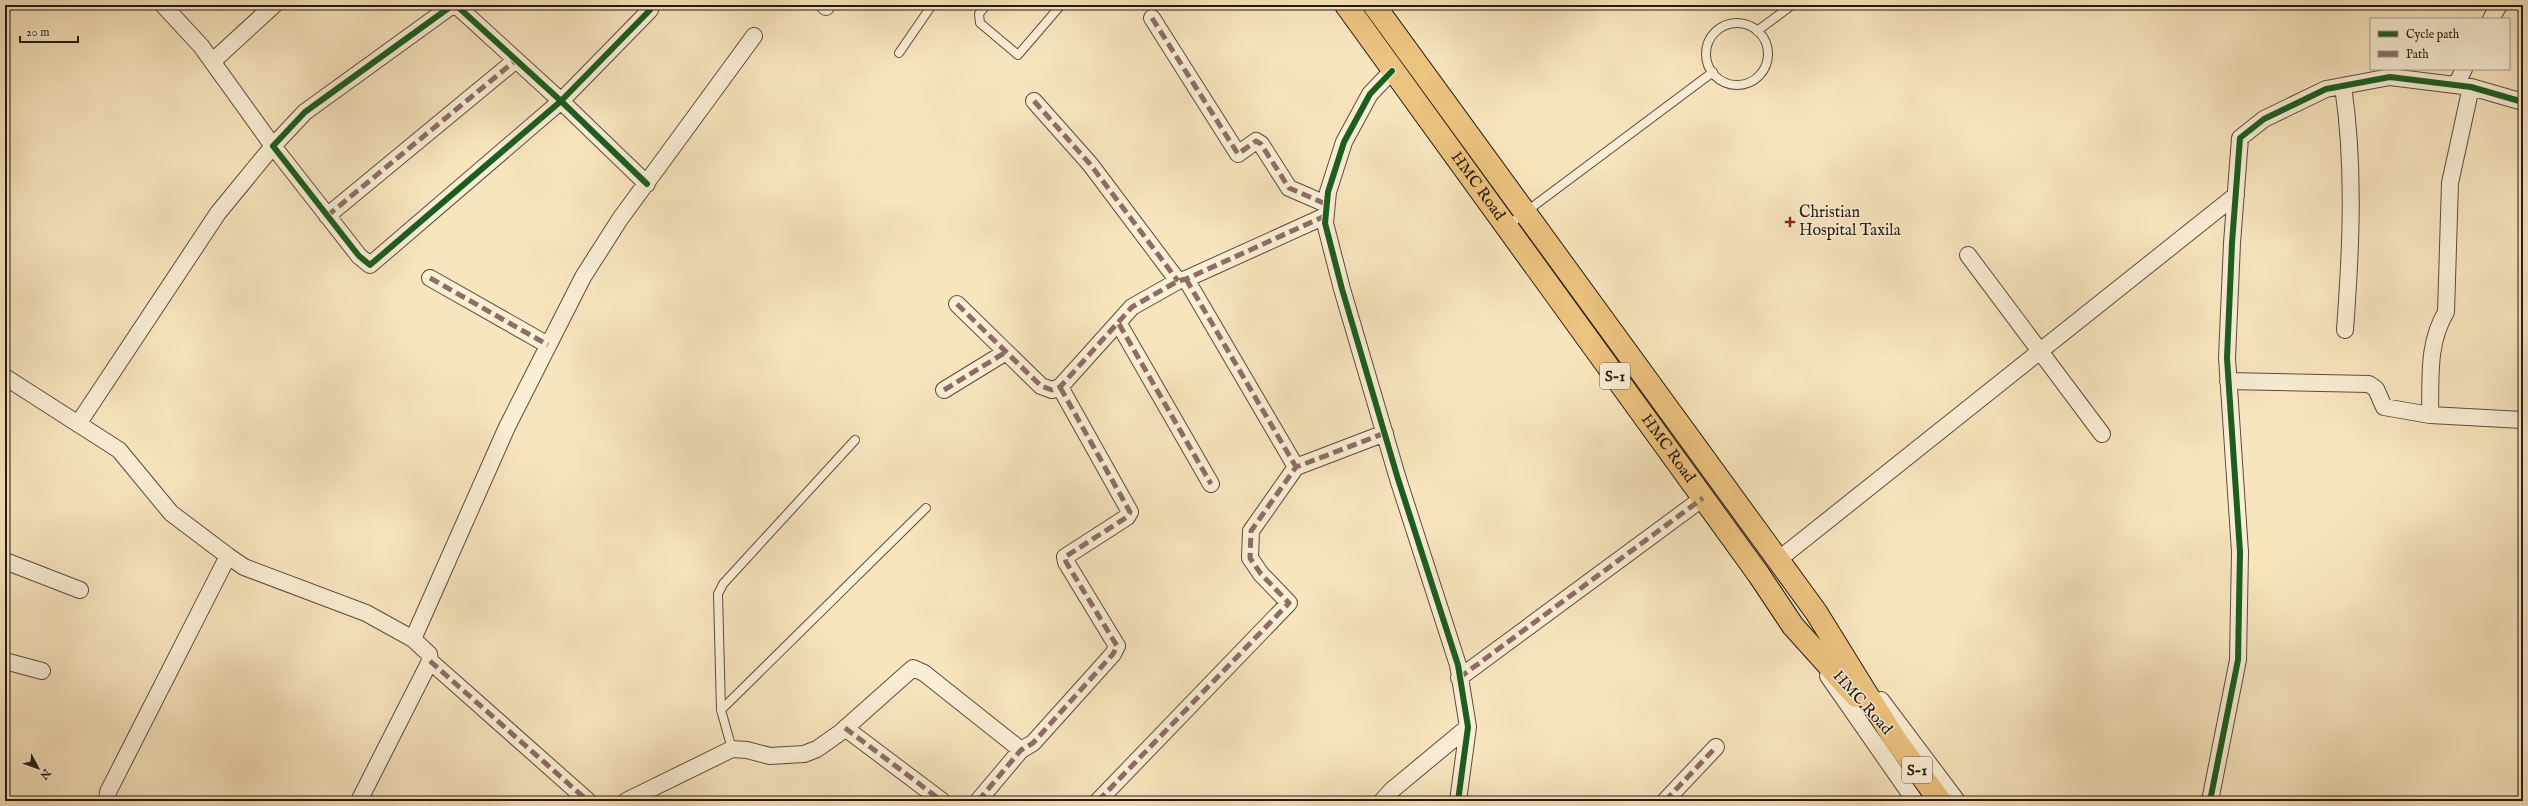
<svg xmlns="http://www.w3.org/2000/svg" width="2528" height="806" font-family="'IM FELL English',serif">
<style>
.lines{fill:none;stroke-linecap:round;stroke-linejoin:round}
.service-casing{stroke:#5a4d3c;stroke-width:10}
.minor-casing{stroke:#5a4d3c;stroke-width:18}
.primary-casing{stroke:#251a11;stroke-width:24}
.service{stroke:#faeed5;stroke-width:8}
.minor{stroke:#faeed5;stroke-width:16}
.primary{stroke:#ecc27f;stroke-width:22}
.quiet{stroke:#8d6e63;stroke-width:5;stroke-dasharray:10 5;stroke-linecap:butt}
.cycleway-casing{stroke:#faeed5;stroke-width:8}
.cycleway{stroke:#1b5e20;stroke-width:6}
.poi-dot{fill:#8f2418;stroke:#faeed5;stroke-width:1.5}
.labels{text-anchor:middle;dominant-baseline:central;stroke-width:3;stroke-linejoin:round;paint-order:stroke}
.shield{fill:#faeed5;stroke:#655a4c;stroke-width:1}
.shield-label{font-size:15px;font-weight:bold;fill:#251a11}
.street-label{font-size:16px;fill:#251a11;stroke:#faeed5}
.poi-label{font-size:16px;fill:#251a11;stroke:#faeed5;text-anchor:start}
</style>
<rect width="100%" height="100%" fill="#f8e5be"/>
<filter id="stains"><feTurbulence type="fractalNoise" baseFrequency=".005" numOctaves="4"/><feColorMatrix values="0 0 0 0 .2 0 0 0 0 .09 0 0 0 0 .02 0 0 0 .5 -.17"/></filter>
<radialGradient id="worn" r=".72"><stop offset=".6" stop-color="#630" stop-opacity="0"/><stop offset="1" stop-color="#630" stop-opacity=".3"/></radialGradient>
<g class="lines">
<defs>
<path id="service" d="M986,5l-7,9 1,9 38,32 43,-50
M1706 54a31 31 0 1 1 62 0a31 31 0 1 1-62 0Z
M1757,31l35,-26
M899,53l33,-48
M1507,226l206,-154
M721,710l205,-202
M732,749l-11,-39 -3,-116 5,-10 132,-144"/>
<path id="minor" d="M824,5l2,2
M1152,18l86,136 18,-13 5,3 28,44 37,16
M2491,19l8,-14
M213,61l61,-56
M1392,71l-22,23 -26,48 -16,50 -3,31 17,66 56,190 60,186 10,62 -10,74
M2456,85l8,-16
M2343,86c12,81 8,163 2,244
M1034,101l56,63 88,117
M647,184l-86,-83 -104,-95 -7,1 -145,105 -32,34 86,110 11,9 191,-164 89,-91 -1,-5
M327,216l189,-156
M1968,255l134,179
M430,278l118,67
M1186,279l110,188
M957,304l84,82 11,4 8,-3 72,-80 46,-26 8,-2 139,-63
M1119,324l92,160
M5,377l114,73 52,63 57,43 16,11 122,46 47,26 16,15 1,7 -71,140
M2228,381l141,3 7,5 8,18 46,8 93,5
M944,390l62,-38
M2430,415c1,-36 -3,-71 16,-103l4,-129 21,-96
M78,424l140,-211 55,-67 -72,-100 -38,-41
M1778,560l458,-365
M5,561l75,29
M413,639l94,-212 76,-150 37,-58 134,-183
M5,661l37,10
M430,661l158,140
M1828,676l87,125
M1459,678l244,-180
M1881,700l76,101
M845,728l97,73
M107,801l1,-9 120,-236
M626,801l106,-52 15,1 23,6 34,-2 13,-5 24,-17 72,-64 11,5 97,77
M978,801l43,-51 12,-7 80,-89 4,-8 -51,-84 -1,-5 62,-40 3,-5 -70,-125
M1098,801l191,-198 -28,-29 -11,-16 1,-27 45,-64 89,-34
M1382,801l10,-11 76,-63
M1665,801l51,-54
M2210,801l28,-141 2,-108 -13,-194 5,-115 8,-105 24,-19 62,-30 64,-12 81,10 52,15"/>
<g id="primary">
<path id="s1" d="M1346,5l413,570 34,51 63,70"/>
<path d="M1374,5l442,607 78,126 46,63"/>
</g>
</defs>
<!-- service casing -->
<use href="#service" class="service-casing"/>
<!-- minor casing -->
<use href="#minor" class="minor-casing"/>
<!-- primary casing -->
<use href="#primary" class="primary-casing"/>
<!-- service -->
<use href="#service" class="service"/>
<!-- minor -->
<use href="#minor" class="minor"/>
<!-- primary -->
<use href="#primary" class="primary"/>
<!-- quiet -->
<path class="quiet" d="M1152,18l86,136 18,-13 5,3 28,44 37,16
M1034,101l56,63 88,117
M327,216l189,-156
M430,278l118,67
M1186,279l110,188
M957,304l84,82 11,4 8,-3 72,-80 46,-26 8,-2 139,-63
M1119,324l92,160
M944,390l62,-38
M430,661l158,140
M1459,678l244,-180
M845,728l97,73
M978,801l43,-51 12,-7 80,-89 4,-8 -51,-84 -1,-5 62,-40 3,-5 -70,-125
M1098,801l191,-198 -28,-29 -11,-16 1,-27 45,-64 89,-34
M1665,801l51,-54"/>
<defs>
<path id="cycleway" d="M1392,71l-22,23 -26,48 -16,50 -3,31 17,66 56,190 60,186 10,62 -10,74
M647,184l-86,-83 -104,-95 -7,1 -145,105 -32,34 86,110 11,9 191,-164 89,-91 -1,-5
M2210,801l28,-141 2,-108 -13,-194 5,-115 8,-105 24,-19 62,-30 64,-12 81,10 52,15"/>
</defs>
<!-- cycleway casing -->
<use href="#cycleway" class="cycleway-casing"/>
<!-- cycleway -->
<use href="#cycleway" class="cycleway"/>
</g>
<!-- markers -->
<path class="poi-dot" d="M1788 216h4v4h4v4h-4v4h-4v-4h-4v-4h4z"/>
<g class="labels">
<!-- shield labels -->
<g class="shield">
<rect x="1600" y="363" width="30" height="26" rx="3"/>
<rect x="1902" y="757" width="30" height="26" rx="3"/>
</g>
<g class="shield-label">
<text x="1615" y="376">S-1</text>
<text x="1917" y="770">S-1</text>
</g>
<!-- street labels -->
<g class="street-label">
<text stroke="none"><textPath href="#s1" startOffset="224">HMC Road</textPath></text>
<text stroke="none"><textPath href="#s1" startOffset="548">HMC Road</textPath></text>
<text transform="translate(1862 703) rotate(48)">HMC Road</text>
</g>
<!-- poi labels -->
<g class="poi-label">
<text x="1799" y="213">Christian<tspan x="1799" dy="18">Hospital Taxila</tspan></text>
</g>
</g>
<!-- margin -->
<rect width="2528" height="806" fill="none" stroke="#f8e5be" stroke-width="20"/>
<rect x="6" y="6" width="2516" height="794" fill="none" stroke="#251a11" stroke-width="2"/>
<rect x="10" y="10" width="2508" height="786" fill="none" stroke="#251a11"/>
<!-- legend -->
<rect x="2370" y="18" width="140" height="52" fill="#faeed5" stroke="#a59987"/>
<rect x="2378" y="31" width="20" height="6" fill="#1b5e20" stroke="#a59987"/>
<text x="2406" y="38" font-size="12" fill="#251a11">Cycle path</text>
<rect x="2378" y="51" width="20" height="6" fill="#8d6e63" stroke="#a59987"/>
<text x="2406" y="58" font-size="12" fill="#251a11">Path</text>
<!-- north arrow -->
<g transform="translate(38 768) rotate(131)" stroke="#faeed5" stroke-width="3" paint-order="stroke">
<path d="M0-3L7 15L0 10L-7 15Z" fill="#251a11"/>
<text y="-6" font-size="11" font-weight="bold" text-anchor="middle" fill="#251a11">N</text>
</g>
<!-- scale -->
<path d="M20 36v6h58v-6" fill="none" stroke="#251a11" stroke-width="2"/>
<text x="26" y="36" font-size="12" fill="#251a11" stroke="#faeed5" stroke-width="3" paint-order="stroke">20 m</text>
<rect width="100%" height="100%" filter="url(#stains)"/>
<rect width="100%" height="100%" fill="url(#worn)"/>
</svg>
